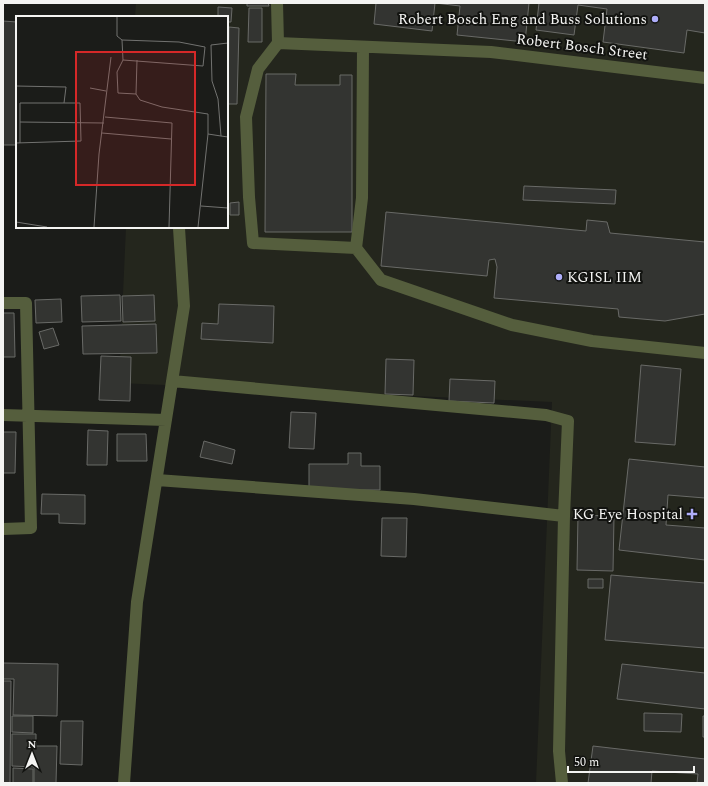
<svg xmlns="http://www.w3.org/2000/svg" width="708" height="786" font-family="Spectral,serif">
<style>
.built{fill:#24261d}
.building{fill:#333431;stroke:#696a67}
.lines{fill:none;stroke-linecap:round;stroke-linejoin:round}
.minor{stroke:#555e3d;stroke-width:12}
.poi-dot{fill:#afaefa;stroke:#121310;stroke-width:1.5}
.labels{text-anchor:middle;dominant-baseline:central;stroke-width:4;stroke-linejoin:round;paint-order:stroke}
.poi-label{font-size:15px;fill:#f4f4f2;stroke:#121310;text-anchor:end}
.street-label{font-size:15px;fill:#f4f4f2;stroke:#121310}
.inset-road{fill:none;stroke:#727270;stroke-width:1}
.view{fill:#d62828;fill-opacity:0.15;stroke:#d62828;stroke-width:2}
.inset-edge{fill:none;stroke:#f4f4f2;stroke-width:2}
</style>
<rect width="100%" height="100%" fill="#1b1c19"/>
<!-- built -->
<path class="built" d="M136,3h569v780h-169l16,-381 -433,-19 7,-156h101v-210h-92z"/>
<!-- building -->
<path class="building" d="M247,3h21l1,3h-22z
M376,3h153l-4,39 -68,-7 3,-29 -25,-3 -3,28 -58,-7z
M539,3h166v30l-18,-3 -3,23 -81,-11 4,-33 -29,-4 -4,30 -38,-5z
M218,7l14,1 -1,14h-4v-5h-9z
M249,8h13v34h-14z
M3,21l14,1v123h-14z
M229,27l10,1 -2,76h-9z
M266,74h30l-1,11h45v-10h12v157h-87z
M524,186l92,4 -1,14 -92,-4z
M239,202v13h-9v-12z
M386,212l200,19 1,-11 20,2 3,11 95,9v72l-40,7 -46,-4 -1,-8 -124,-11 3,-31 -2,-8 -6,1 -2,16 -106,-10z
M120,295l1,26 -39,1 -1,-26z
M154,295l1,26 -32,1 -1,-26z
M61,299l1,23 -26,1 -1,-23z
M219,304l55,2 -1,37 -72,-4 1,-16 16,1z
M3,313h11l1,44h-12z
M156,324l1,29 -74,1 -1,-28z
M53,328l6,17 -15,4 -5,-17z
M101,356l30,1 -1,44 -31,-1z
M386,359l28,1 -1,35 -28,-1z
M641,365l40,4 -6,76 -40,-3z
M450,379l45,2 -1,22 -45,-2z
M291,412l25,1 -2,36 -25,-1z
M88,430l20,1 -1,34h-20z
M3,432h13l-1,41h-12z
M117,434h29l1,27h-30z
M204,441l31,9 -3,14 -32,-7z
M348,453h13v13h19v24h-71v-26h39z
M629,459l76,8v31l-37,-3 -2,30 39,3v32l-86,-10z
M42,494l43,1v29l-26,-1v-9h-18z
M578,515l36,1 -1,55 -36,-1z
M382,518h25l-1,39 -25,-1z
M611,575l94,8v65l-100,-8z
M588,579h15v9h-15z
M3,663l55,1 -1,52 -44,-1 1,-36h-11z
M622,664l83,9v36l-88,-10z
M3,681h8l-1,102h-7z
M644,713l38,1 -1,18 -37,-1z
M12,716h21v17l-21,-1z
M703,716h2v21h-2z
M61,721h22l-1,44 -22,-1z
M12,734h24v12h21l-1,37h-22v-16l-22,-1z
M593,746l112,13v24h-8l1,-9 -46,-3 -1,12h-63z
M13,768l20,1v14h-20z"/>
<g class="lines">
<!-- minor -->
<path class="minor" d="M277,3l1,40 213,9 214,26
M278,43l-20,26 -12,48 3,80 4,46 103,5 25,32 131,45 80,16 113,12
M356,248l6,-50 1,-150
M3,303h23l5,225 -28,1
M172,381l374,34 22,6 -4,95 -5,235 3,32
M3,415l163,5
M157,480l257,19 150,17
M124,783l13,-181 47,-296 -5,-78"/>
</g>
<!-- markers -->
<g class="poi-dot">
<circle cx="655" cy="19" r="4"/>
<circle cx="559" cy="277" r="4"/>
<path d="M690 508h4v4h4v4h-4v4h-4v-4h-4v-4h4z"/>
</g>
<g class="labels">
<!-- poi labels -->
<g class="poi-label">
<text x="647" y="19">Robert Bosch Eng and Buss Solutions</text>
<text x="567" y="277" text-anchor="start">KGISL IIM</text>
<text x="683" y="514">KG Eye Hospital</text>
</g>
<!-- street labels -->
<g class="street-label">
<text transform="translate(582 47) rotate(7)">Robert Bosch Street</text>
</g>
</g>
<!-- overview -->
<g transform="translate(16 16)">
<rect width="212" height="212" fill="#1b1c19"/>
<path class="inset-road" d="M101,1v19l5,4M106,24l57,2 26,5 -2,19 -80,-6zM212,27l-17,2 1,36 6,18 3,37 7,1M107,44l-6,12 1,21 18,1 4,6 22,7 46,7v20l13,2M0,70l50,1 -2,16M74,72l16,3M120,78l1,-34M89,101l67,6 -3,104M4,106l84,1M86,117l69,6M0,127l65,-2 -1,-38h-60v40M185,190l27,2M0,206l31,5M78,211l5,-73 12,-97M182,211l10,-93"/>
<path class="view" d="M60,36h119v133h-119z"/>
<rect width="212" height="212" class="inset-edge"/>
</g>
<!-- border -->
<rect width="708" height="786" fill="none" stroke="#f4f4f2" stroke-width="8"/>
<!-- north arrow -->
<g transform="translate(32 754)" stroke="#121310" stroke-width="3" paint-order="stroke">
<path d="M0-3L7 15L0 10L-7 15Z" fill="#f4f4f2"/>
<text y="-6" font-size="11" font-weight="bold" text-anchor="middle" fill="#f4f4f2">N</text>
</g>
<!-- scale -->
<path d="M568 766v6h126v-6" fill="none" stroke="#f4f4f2" stroke-width="2"/>
<text x="574" y="766" font-size="12" fill="#f4f4f2" stroke="#121310" stroke-width="3" paint-order="stroke">50 m</text>
</svg>
